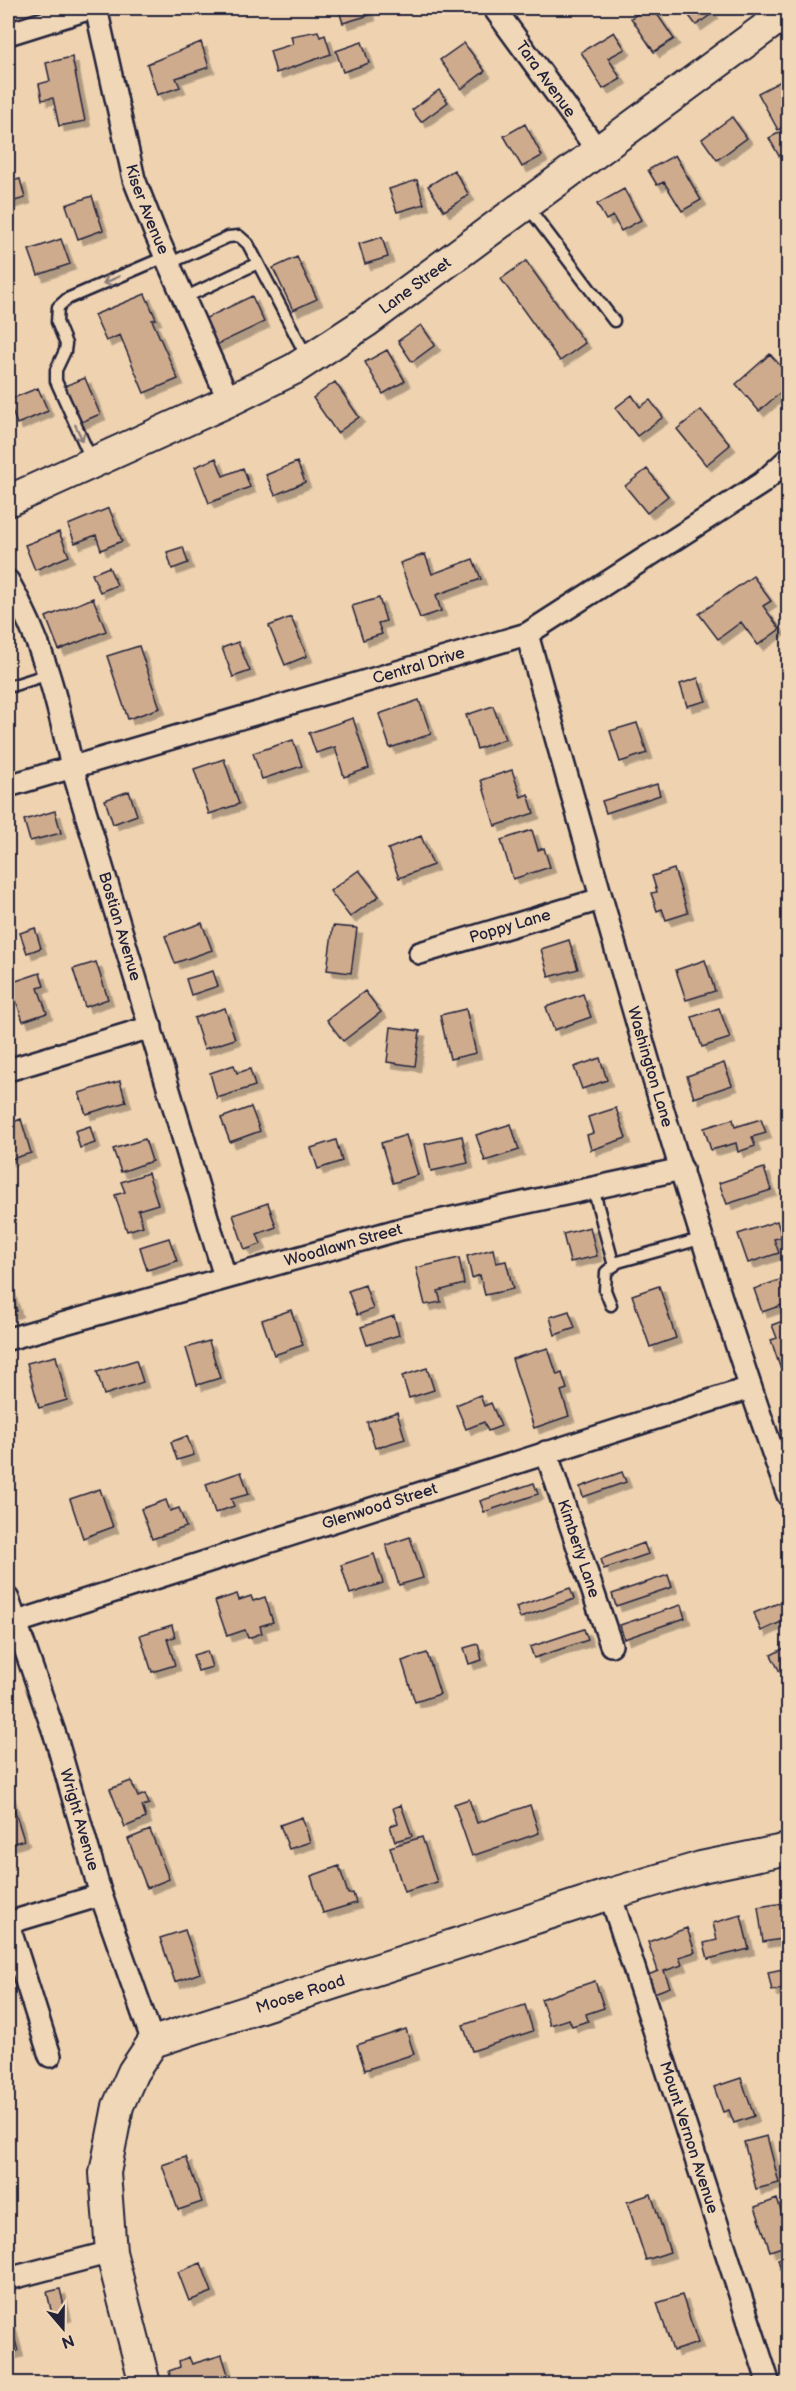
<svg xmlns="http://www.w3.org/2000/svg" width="796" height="2391" font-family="'Balsamiq Sans',sans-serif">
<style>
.building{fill:#cfab8e;stroke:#22223b;stroke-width:1.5;filter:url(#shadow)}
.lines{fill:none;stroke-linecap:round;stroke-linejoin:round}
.lane-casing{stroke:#22223b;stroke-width:15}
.street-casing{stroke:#22223b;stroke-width:26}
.secondary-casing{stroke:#22223b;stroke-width:34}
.lane{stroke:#f0d7b7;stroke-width:10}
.street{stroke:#f0d7b7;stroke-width:21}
.secondary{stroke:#f0d7b7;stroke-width:30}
.oneway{stroke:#897c79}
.labels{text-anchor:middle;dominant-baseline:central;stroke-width:4.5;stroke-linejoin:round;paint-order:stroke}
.street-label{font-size:16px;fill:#22223b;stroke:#f0d7b7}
</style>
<defs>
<filter id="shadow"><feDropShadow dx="5.5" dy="5.5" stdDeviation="0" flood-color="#0004"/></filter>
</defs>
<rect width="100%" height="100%" fill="#efd3b1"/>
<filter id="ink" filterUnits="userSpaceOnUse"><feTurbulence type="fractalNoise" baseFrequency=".0167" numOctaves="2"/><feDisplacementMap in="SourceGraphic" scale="12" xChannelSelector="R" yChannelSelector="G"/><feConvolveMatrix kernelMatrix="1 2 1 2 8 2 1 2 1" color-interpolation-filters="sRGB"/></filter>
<g filter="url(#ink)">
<!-- building -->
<path class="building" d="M338,8h29l3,7 -27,8z
M647,8h6l21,31 -20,13 -23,-34z
M683,8h26l4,5 -17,12z
M318,31l2,6 5,-2 6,19 -55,19 -6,-22 23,-7 -2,-8z
M614,32l11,17 -17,9 13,21 -18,10 -22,-37z
M201,42l8,25 -33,11 4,9 -23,8 -10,-31z
M362,42l7,21 -26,9 -7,-21z
M464,43l21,28 -24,18 -21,-29z
M72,57l13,64 -26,5 -6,-28 -11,2 -3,-16 11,-3 -4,-18z
M781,81l7,14v29l-10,6 -20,-37z
M439,90l9,12 -27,20 -9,-12z
M732,117l15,21 -30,22 -15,-21z
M525,124l17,32 -20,11 -18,-31z
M784,130l4,8v13l-9,5 -10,-18z
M675,155l26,45 -19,11 -18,-29 -7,3 -9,-15z
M454,170l15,25 -25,16 -16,-25z
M20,179l5,19 -17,5v-21z
M417,180l7,24 -27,8 -8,-23z
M624,189l17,31 -20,11 -8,-15 -7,4 -9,-16z
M92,196l11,34 -25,9 -12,-34z
M382,237l6,20 -23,7 -6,-20z
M61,239l9,25 -32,11 -9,-25z
M297,257l20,42 -24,11 -20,-42z
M526,261l59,82 -25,18 -59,-82z
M145,294l11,25 -4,1 26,59 -34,14 -24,-58 -14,6 -12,-26z
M252,296l12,26 -48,23 -12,-26z
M421,325l14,20 -23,17 -14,-21z
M387,350l18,31 -22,13 -18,-32z
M770,354l18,21v11l-29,25 -23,-27z
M85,378l15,36 -23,10 -15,-37z
M335,382l24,35 -22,16 -24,-35z
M38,388l10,23 -31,13 -9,-24z
M632,395l8,12 10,-7 13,17 -26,19 -22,-28z
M701,410l29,35 -24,20 -29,-36z
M216,458l7,18 20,-8 7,19 -41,16 -14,-36z
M297,462l8,20 -30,13 -9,-20z
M647,469l21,27 -21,17 -22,-27z
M109,508l13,33 -21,9 -5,-15 -21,8 -7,-18z
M59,532l10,24 -34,14 -10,-25z
M183,547l5,16 -16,6 -5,-17z
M425,554l7,20 41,-15 8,20 -45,16 5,16 -21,7 -20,-55z
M109,567l8,18 -17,7 -8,-18z
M753,576l18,25 -8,5 17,23 -22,16 -17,-23 -23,17 -19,-25z
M93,598l13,33 -47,19 -13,-33z
M379,598l7,23 -8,2 4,11 -19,6 -11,-34z
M291,617l16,39 -22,9 -16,-39z
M238,642l12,29 -17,6 -11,-29z
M139,646l21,62 -32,11 -21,-63z
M698,678l8,23 -19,5 -7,-22z
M419,700l12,34 -41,14 -11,-34z
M493,706l12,33 -28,10 -11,-34z
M353,718l16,50 -25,9 -9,-30 -19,6 -7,-20z
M637,723l10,30 -27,9 -10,-31z
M293,740l9,26 -40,13 -9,-26z
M224,759l15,45 -30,10 -15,-45z
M512,770l9,27 7,-3 6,19 -39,13 -14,-46z
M657,784l3,11 -54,18 -4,-12z
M129,791l8,24 -24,9 -8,-24z
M55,811l6,22 -31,8 -6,-21z
M532,830l6,20 6,-2 6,19 -37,12 -12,-39z
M421,836l12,29 -34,13 -11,-29z
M674,869l14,44 -22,7 -4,-11 -5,2 -6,-18 6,-1 -5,-16z
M359,870l20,26 -29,21 -20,-26z
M202,923l10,27 -37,13 -10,-27z
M333,926l24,2 -6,45 -24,-3z
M35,928l6,20 -14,5 -7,-20z
M569,940l9,29 -29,8 -8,-28z
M705,960l10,31 -29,9 -10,-30z
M96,962l12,37 -23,8 -12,-38z
M213,971l5,15 -27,9 -5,-16z
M40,973l4,13 -6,2 9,25 -24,8 -13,-38z
M365,991l16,21 -38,29 -16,-21z
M583,994l8,23 -37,13 -8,-23z
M225,1008l10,31 -31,10 -10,-31z
M719,1008l11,30 -28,9 -10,-30z
M466,1009l10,44 -26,6 -10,-44z
M391,1027l29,4 -5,35 -28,-4z
M600,1058l7,22 -25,9 -8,-22z
M724,1063l8,22 -38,13 -7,-22z
M234,1065l3,8 13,-4 5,17 -38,12 -7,-25z
M120,1081l6,21 -40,12 -7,-21z
M251,1107l9,24 -30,11 -9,-24z
M616,1108l10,30 -35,12 -4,-15 6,-2 -5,-16z
M21,1119l10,34 -23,7v-36z
M733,1119l2,8 26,-8 5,14 -14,4 3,9 -17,6 -2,-9 -25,7 -7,-22z
M511,1124l8,26 -34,11 -9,-26z
M90,1126l5,17 -15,5 -5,-17z
M406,1135l12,40 -25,8 -12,-40z
M462,1136l6,27 -37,8 -6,-27z
M145,1139l7,22 -31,11 -8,-23z
M336,1140l6,21 -24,8 -7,-21z
M764,1168l7,22 -44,14 -8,-21z
M148,1173l10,31 -20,6 5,16 -16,5 -12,-36 10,-3 -4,-10z
M268,1203l8,24 -19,7 4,10 -16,6 -12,-35z
M777,1221l5,16 -8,2 5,14 -31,10 -10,-29z
M590,1227l7,29 -27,6 -7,-28z
M169,1238l8,23 -30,9 -7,-23z
M493,1249l3,14 10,-2 7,28 -28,6 -5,-20 -8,3 -5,-22z
M459,1258l5,26 -26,7 3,11 -16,3 -9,-37z
M788,1277v26l-26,9 -8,-23z
M365,1285l8,24 -16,6 -9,-24z
M659,1286l17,52 -26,9 -18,-52z
M9,1287l8,24 -9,3v-26z
M291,1310l12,35 -29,10 -12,-35z
M569,1311l6,17 -20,7 -5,-18z
M394,1316l5,19 -32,10 -6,-18z
M788,1319v48l-7,3 -10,-30 6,-2 -5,-13z
M209,1341l11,37 -23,7 -11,-37z
M548,1348l9,27 5,-2 5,16 -6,2 8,25 -35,12 -22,-69z
M56,1356l11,44 -28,8 -12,-45z
M136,1360l7,22 -39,13 -7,-23z
M427,1368l7,22 -25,8 -7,-22z
M480,1395l4,11 7,-3 10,23 -13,5 -4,-9 -18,7 -10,-24z
M397,1412l8,27 -30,9 -8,-26z
M187,1436l7,19 -17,5 -6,-18z
M241,1472l8,22 -18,5 3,7 -19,7 -9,-29z
M622,1472l4,10 -43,15 -3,-10z
M534,1483l4,11 -54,18 -4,-11z
M100,1489l13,38 -30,11 -13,-39z
M166,1500l4,11 9,-3 7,19 -34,12 -11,-30z
M410,1537l13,41 -24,7 -13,-40z
M644,1543l4,11 -44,15 -3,-10z
M374,1554l9,29 -33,11 -9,-29z
M668,1575l4,12 -56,19 -4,-12z
M570,1588l4,11 -54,19 -4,-11z
M237,1594l2,6 12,-4 2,5 12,-4 8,25 -13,4 2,7 -14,5 -3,-8 -18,6 -12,-35z
M788,1599v20l-27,12 -7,-18z
M681,1605l4,13 -61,21 -4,-14z
M172,1625l3,12 -8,2 8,26 -23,7 -12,-37z
M584,1629l4,11 -54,18 -4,-11z
M478,1644l4,16 -13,4 -5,-16z
M788,1646v22l-8,4 -9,-17z
M207,1651l5,16 -14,4 -5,-16z
M427,1653l13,41 -25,8 -13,-41z
M131,1781l7,16 7,-3 4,10 -7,2 4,12 -21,9 -15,-38z
M8,1789l16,51 -16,5z
M469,1799l8,24 53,-18 9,28 -67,23 -18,-52z
M401,1805l11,31 -17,5 -5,-15 8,-3 -5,-15z
M302,1817l8,25 -21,7 -9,-24z
M150,1830l19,49 -22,9 -19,-49z
M422,1837l15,45 -33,10 -14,-45z
M339,1866l9,28 5,-1 3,10 -33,10 -12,-37z
M784,1903l1,6h3v29l-25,4 -5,-35z
M741,1915l8,34 -41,10 -4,-16 13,-3 -4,-17z
M687,1928l8,24 -16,5 3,8 -18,6 6,16 -16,6 -6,-18 10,-4 -10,-29z
M185,1930l15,43 -25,9 -15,-44z
M788,1968v20l-16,3 -4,-19z
M595,1981l9,27 -18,6 2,7 -16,5 -3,-7 -19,6 -9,-26z
M525,2005l8,26 -61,20 -9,-26z
M406,2029l8,25 -49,16 -8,-25z
M741,2078l13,38 -20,7 -5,-13 -6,2 -9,-25z
M767,2136l12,47 -23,6 -12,-47z
M186,2157l16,45 -24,8 -16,-45z
M651,2194l19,58 -24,8 -19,-58z
M777,2199l11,33v13l-18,6 -15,-44z
M788,2256v41l-10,-38z
M201,2263l11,29 -23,9 -11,-29z
M60,2289l6,26 -13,4 -6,-27z
M682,2295l16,48 -25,8 -16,-48z
M8,2315l10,36 -10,3z
M222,2355l9,29h-59l-3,-13 11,-4 -1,-6 10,-4 3,7z"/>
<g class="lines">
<defs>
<path id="lane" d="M528,207l86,114
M168,264l60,-27 11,-1 9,8 60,115
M184,298l74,-35
M92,461l-36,-80v-11l9,-19 1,-7 -9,-22 1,-15 9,-8 98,-42
M8,687l41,-13
M593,1188l21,78
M611,1305l-6,-15 1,-18 12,-10 86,-24"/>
<g id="street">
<path id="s1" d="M96,8l38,171 20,51 75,171"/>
<path id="s2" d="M494,8l104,143"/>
<path d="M8,34l83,-26"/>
<path id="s3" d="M8,581c35,61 49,118 64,186l153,510"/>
<path id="s4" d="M527,634c81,288 160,579 261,861"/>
<path id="s5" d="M8,786l519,-152 235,-151 26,-24"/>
<path id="s6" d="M420,953l181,-54"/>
<path d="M8,1070l143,-43"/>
<path id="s7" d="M8,1339l393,-110 281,-60"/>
<path id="s8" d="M546,1452l65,193"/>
<path id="s9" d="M8,1599l48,139 45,157 52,147"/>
<path id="s10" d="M8,1625l742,-237"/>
<path id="s11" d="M610,1894l159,490"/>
<path d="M8,1923l93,-28"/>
<path d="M8,1924l42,132"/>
<path d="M8,2279l103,-27"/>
</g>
<g id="secondary">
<path id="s12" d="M8,501l221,-100 65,-32 72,-47 422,-311"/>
<path id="s13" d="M145,2384l-34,-132 -6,-79 13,-67 15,-34 20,-30 457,-148 91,-27 87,-18"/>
</g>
</defs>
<!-- lane casing -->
<use href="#lane" class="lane-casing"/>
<!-- street casing -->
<use href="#street" class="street-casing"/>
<!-- secondary casing -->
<use href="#secondary" class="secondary-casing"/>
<!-- lane -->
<use href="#lane" class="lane"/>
<!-- street -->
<use href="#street" class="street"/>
<!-- secondary -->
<use href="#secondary" class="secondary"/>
</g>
<!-- one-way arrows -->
<defs><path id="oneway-shaft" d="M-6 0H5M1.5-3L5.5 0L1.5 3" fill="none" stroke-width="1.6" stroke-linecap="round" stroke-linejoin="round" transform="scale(1.5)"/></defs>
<g class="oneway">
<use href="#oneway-shaft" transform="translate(111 280) rotate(156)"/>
<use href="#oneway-shaft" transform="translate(79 433) rotate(65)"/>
</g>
</g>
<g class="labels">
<!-- street labels -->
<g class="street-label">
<text stroke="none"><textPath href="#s2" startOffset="88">Tara Avenue</textPath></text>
<text stroke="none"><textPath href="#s1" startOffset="208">Kiser Avenue</textPath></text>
<text stroke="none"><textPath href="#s12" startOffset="462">Lane Street</textPath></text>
<text stroke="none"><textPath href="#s5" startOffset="428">Central Drive</textPath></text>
<text stroke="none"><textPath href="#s3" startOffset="364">Bostian Avenue</textPath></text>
<text stroke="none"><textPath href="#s6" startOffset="94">Poppy Lane</textPath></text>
<text stroke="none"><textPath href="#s4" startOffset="450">Washington Lane</textPath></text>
<text stroke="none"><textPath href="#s7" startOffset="348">Woodlawn Street</textPath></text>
<text stroke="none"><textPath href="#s10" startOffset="390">Glenwood Street</textPath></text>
<text stroke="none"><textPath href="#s8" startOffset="102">Kimberly Lane</textPath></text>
<text stroke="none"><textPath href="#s9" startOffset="232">Wright Avenue</textPath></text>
<text stroke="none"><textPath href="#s13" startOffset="512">Moose Road</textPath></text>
<text stroke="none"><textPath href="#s11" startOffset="256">Mount Vernon Avenue</textPath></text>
</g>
</g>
<!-- margin -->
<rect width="796" height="2391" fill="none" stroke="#f0d7b7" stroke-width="30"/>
<rect x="15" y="15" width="766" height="2361" fill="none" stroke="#22223b" stroke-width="2" filter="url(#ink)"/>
<!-- north arrow -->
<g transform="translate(63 2328) rotate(160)" stroke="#f0d7b7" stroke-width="4.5" paint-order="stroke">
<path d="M0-4.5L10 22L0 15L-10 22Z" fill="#22223b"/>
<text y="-9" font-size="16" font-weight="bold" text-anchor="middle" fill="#22223b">N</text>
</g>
</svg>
